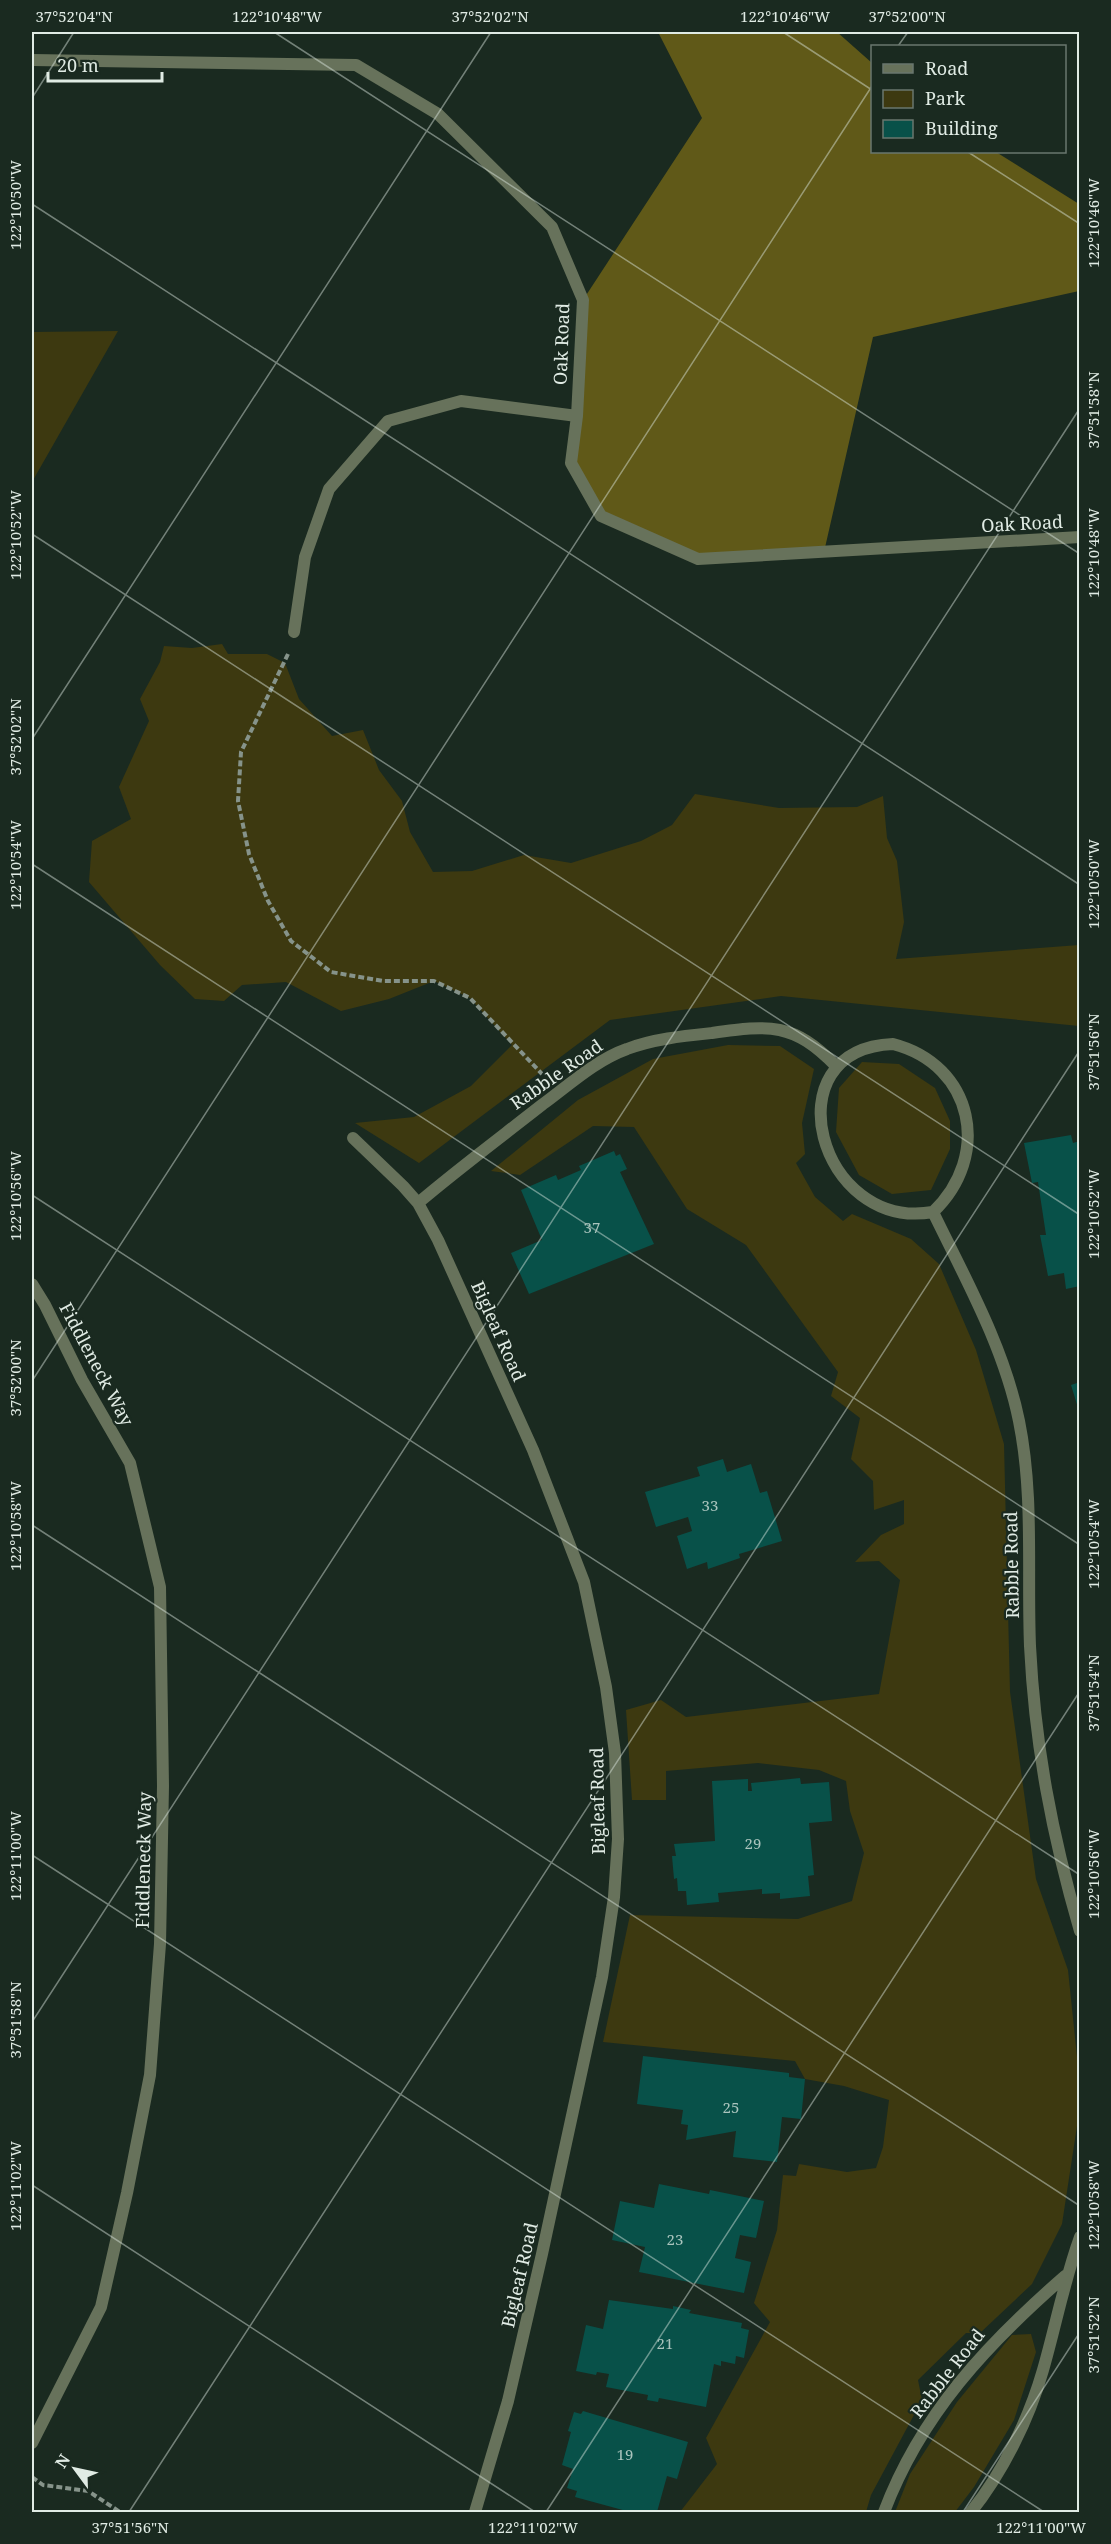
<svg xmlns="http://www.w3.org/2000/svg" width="1111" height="2544" font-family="'Noto Serif',serif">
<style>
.green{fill:#3d3910}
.forest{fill:#605918}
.building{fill:#085149}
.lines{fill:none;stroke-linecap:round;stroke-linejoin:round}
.path{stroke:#86938a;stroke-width:4;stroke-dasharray:6 3;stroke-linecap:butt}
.minor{stroke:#67725b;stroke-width:12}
.ticks{fill:none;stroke:#e0ebe4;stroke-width:1.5;stroke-opacity:0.45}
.labels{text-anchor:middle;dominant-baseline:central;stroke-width:4.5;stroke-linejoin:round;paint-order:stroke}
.number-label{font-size:15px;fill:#aac4bd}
.street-label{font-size:18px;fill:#e0ebe4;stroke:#1a2a20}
.neatline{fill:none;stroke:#e0ebe4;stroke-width:2}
.ticks-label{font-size:15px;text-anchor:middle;fill:#e0ebe4}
</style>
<rect width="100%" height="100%" fill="#1a2a20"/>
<!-- green -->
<path class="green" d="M118,331l-86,151v-150z
M222,644l6,10h39l18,9 14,36 33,37 31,-6 16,40 23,31 8,31 23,40 39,-1 52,-16 47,8 70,-22 31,-16 23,-31 84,14 78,-1 26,-11 4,42 10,23 7,61 -8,37 183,-14v81l-298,-30 -171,24 -191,143 -64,-40 59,-6 57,-31 41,-41 -42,-47 -36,-17 -45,18 -48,12 -55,-29 -44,3 -18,16 -29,-2 -35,-34 -71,-83 3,-41 39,-22 -12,-32 30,-66 -9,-22 20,-37 4,-16 28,2z
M728,1045l52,1 34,23 -12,54 3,31 -9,9 19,34 28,24 9,-7 59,25 28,25 37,86 28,94 6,248 26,187 32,91 11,106v37l-17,111 -30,60 -52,49h-14l-48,47 4,20 -51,95 -5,17h-186l37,-48 -11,-26 64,-116 -16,-19 23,-73 6,-55 13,1 3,-12 48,8 29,-4 7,-21 6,-47 -45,-14 -39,-7 -10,-18 -192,-19 27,-127 168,4 54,-18 12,-48 -14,-42 -4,-30 -27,-11 -61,-7 -92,8v29h-34l-6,-90 35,-10 25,17 193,-23 21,-114 -21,-19 -24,1 26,-27 23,-11v-24l-30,10 -1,-29 -22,-22 9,-41 -29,-22 7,-24 -92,-127 -59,-36 -53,-82 -41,-1 -73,49 -29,-4 87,-71 75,-41z
M862,1062l37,2 36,24 15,33v28l-19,41 -39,4 -33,-19 -23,-43 3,-44z
M1031,2334l5,18 -22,68 -40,67 -19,25h-60l15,-38 47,-72 55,-67z"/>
<!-- forest -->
<path class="forest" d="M658,32h179l35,31v89h124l83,52v87l-206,46 -49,215 -126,7 -97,-43 -30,-53 12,-163 119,-182z"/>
<!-- building -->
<path class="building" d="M1071,1135l2,8 7,-2v145l-14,3 -2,-16 -16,3 -8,-41h6l-8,-53 -6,1 -8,-40z
M614,1151l2,5 4,-2 7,15 -7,3 34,72 -125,50 -18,-41 31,-13 -21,-50 35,-15 2,5 23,-10 -2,-4z
M1080,1382v29h-1l-8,-26z
M723,1459l4,13 24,-8 9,29 7,-2 15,50 -43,13 1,4 -32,11 -1,-7 -20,7 -10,-33 15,-5 -4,-14 -32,10 -11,-35 55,-16 -3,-9z
M800,1778l1,6 28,-2 3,39 -23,2 5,52 -6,1 2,20 -30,3v-6l-18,1v-5l-44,4 1,9 -32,3 -1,-14h-8l-1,-13 -3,1 -2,-23h4l-2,-12 41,-3 -3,-60 36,-2v12h4l-1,-8z
M643,2056l146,17v4l16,2 -4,40 -19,-2 -5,45 -44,-5 3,-26 -50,9 2,-15 -7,-1 2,-14 -46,-6z
M659,2184l50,10 1,-4 54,11 -8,37 -16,-3 -5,23 16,4 -7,31 -105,-21 6,-25 -33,-7 8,-39 34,7z
M609,2300l64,9v-3l18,4 -2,3 53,10 -1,5 8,2 -5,28 -8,-2 -1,8 -14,-3v5l-7,-2 -8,43 -47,-9 -1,4 -11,-2 1,-5 -42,-8 3,-13 -12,-2 -1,3 -20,-4 10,-46 17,4z
M583,2411l105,31 -11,37 -10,-3 -10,36h-27l-55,-15 2,-6 -10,-3 6,-19 -11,-4 9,-33 -3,-1 6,-19 7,2z"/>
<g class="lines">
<!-- path -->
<path class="path" d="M288,654l-47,98 -3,49 11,53 19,47 23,40 40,31 52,9h51l36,17 72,76
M32,2477l11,8 45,6 32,21"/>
<!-- minor -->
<path class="minor" d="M32,60l324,5 82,49 114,113 31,73 -6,116 -6,47 30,53 97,43 382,-22
M294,632l11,-75 24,-68 59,-68 73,-20 116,15
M893,1044c81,21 99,112 40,168 -114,20 -164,-163 -40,-168z
M353,1138l50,48 15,17 20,37 95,210 51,132 22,105 9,66 3,86 -4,58 -12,80 -60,277 -34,147 -33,111
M418,1203c40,-34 83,-66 125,-99 26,-19 53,-44 84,-55 26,-10 56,-13 85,-16 58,-8 81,-11 124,33
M933,1212c32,66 71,135 86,209 15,74 8,150 11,225 5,100 22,189 50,285
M32,1284l13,21 37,75 48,83 30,124 3,199 -3,158 -10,131 -23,118 -26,114 -69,136
M884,2512c37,-98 103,-168 181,-236
M971,2512c32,-40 58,-93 72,-142 13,-45 21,-89 37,-133"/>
</g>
<!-- ticks -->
<path class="ticks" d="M274,32l806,522M783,32l89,58M898,46l10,-14M32,98l42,-66M968,152l112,72M32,204l1048,681M32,534l1048,681M32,739l459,-707M32,864l1048,681M32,1195l1048,680M32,1381l840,-1295M32,1525l1048,681M32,1855l1012,657M32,2022l1048,-1614M32,2185l503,327M129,2512l951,-1462M546,2512l534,-821M963,2512l117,-180"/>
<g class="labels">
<!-- number labels -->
<g class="number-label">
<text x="592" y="1227">37</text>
<text x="710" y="1505">33</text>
<text x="753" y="1843">29</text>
<text x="731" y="2107">25</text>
<text x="675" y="2239">23</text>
<text x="665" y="2343">21</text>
<text x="625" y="2454">19</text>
</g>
<!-- street labels -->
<g class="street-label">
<text transform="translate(561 344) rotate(-88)">Oak Road</text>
<text transform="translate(1022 523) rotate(-3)">Oak Road</text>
<text transform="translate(556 1074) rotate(-35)">Rabble Road</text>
<text transform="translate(499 1331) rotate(66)">Bigleaf Road</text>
<text transform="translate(97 1364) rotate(62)">Fiddleneck Way</text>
<text transform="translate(1011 1565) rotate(-91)">Rabble Road</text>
<text transform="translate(597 1801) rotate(-91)">Bigleaf Road</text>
<text transform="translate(143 1860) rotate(-89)">Fiddleneck Way</text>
<text transform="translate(519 2275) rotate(-77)">Bigleaf Road</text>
<text transform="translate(947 2373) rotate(-52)">Rabble Road</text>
</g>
</g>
<!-- border -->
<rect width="1111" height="2544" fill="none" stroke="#1a2a20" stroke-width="66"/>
<!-- legend -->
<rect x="871" y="45" width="195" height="108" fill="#1a2a20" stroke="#69776e" stroke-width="1.5"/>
<rect x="883" y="64" width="30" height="9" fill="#67725b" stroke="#69776e" stroke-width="1.5"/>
<text x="925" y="75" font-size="18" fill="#e0ebe4">Road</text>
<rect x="883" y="90" width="30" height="18" fill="#3d3910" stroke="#69776e" stroke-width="1.5"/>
<text x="925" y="105" font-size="18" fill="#e0ebe4">Park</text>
<rect x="883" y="120" width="30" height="18" fill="#085149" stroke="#69776e" stroke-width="1.5"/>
<text x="925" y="135" font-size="18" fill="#e0ebe4">Building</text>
<!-- north arrow -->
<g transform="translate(75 2469) rotate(303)" stroke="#1a2a20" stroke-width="4.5" paint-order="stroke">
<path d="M0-4.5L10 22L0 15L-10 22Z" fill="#e0ebe4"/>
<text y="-9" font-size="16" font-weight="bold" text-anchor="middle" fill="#e0ebe4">N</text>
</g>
<!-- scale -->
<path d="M48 72v9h114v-9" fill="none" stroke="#e0ebe4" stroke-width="3"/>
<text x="57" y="72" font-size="18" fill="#e0ebe4" stroke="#1a2a20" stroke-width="4.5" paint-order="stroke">20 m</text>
<rect x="33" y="33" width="1045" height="2478" class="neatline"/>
<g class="ticks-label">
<text x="74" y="22">37°52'04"N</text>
<text x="277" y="22">122°10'48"W</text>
<text x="490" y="22">37°52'02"N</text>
<text x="785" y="22">122°10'46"W</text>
<text x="907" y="22">37°52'00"N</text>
<text transform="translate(16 205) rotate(-90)" y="5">122°10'50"W</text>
<text transform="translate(1094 223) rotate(-90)" y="5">122°10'46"W</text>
<text transform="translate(1094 410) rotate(-90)" y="5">37°51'58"N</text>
<text transform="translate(16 535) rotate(-90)" y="5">122°10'52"W</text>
<text transform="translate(1094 553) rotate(-90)" y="5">122°10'48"W</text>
<text transform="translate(16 737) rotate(-90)" y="5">37°52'02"N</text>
<text transform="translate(16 865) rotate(-90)" y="5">122°10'54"W</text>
<text transform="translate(1094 884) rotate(-90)" y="5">122°10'50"W</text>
<text transform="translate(1094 1052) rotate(-90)" y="5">37°51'56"N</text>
<text transform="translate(16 1196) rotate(-90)" y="5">122°10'56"W</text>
<text transform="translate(1094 1214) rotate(-90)" y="5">122°10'52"W</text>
<text transform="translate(16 1378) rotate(-90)" y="5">37°52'00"N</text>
<text transform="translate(16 1526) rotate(-90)" y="5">122°10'58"W</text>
<text transform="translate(1094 1544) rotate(-90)" y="5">122°10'54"W</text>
<text transform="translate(1094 1693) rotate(-90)" y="5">37°51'54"N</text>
<text transform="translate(16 1856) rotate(-90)" y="5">122°11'00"W</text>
<text transform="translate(1094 1874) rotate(-90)" y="5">122°10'56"W</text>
<text transform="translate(16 2020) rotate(-90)" y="5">37°51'58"N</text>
<text transform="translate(16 2186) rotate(-90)" y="5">122°11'02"W</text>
<text transform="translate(1094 2205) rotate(-90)" y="5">122°10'58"W</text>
<text transform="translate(1094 2335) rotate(-90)" y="5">37°51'52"N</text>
<text x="130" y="2533">37°51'56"N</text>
<text x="533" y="2533">122°11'02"W</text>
<text x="1041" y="2533">122°11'00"W</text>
</g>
</svg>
